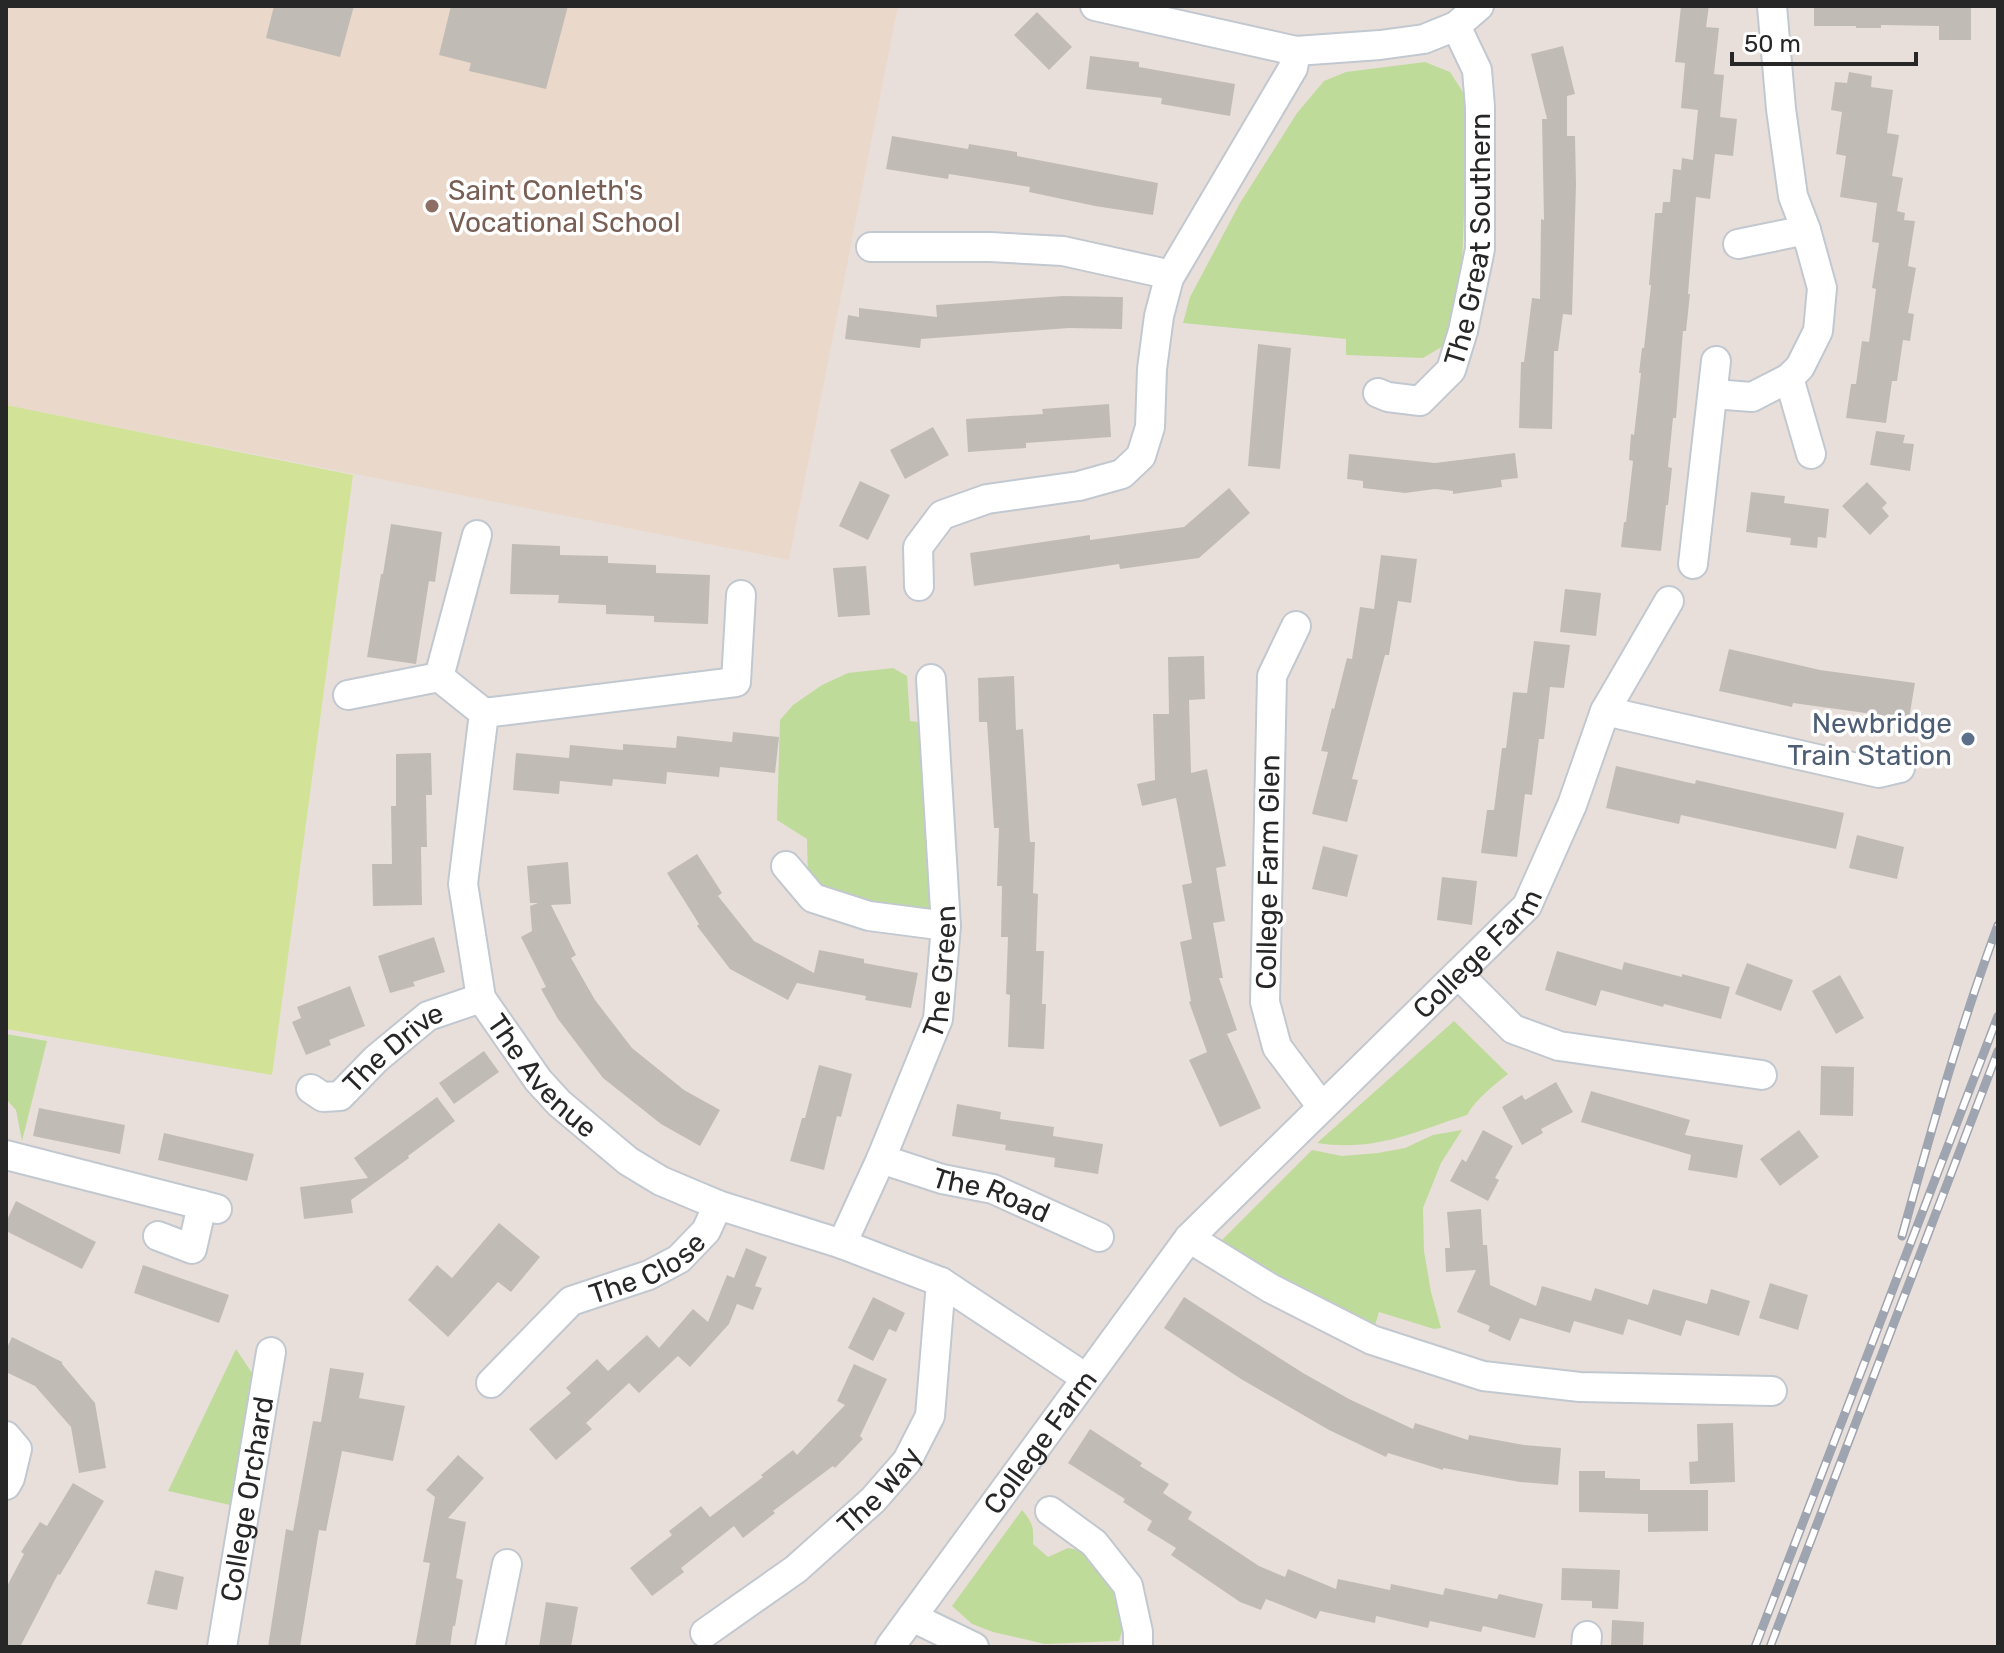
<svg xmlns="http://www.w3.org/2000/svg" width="2004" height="1653" font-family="Rubik,sans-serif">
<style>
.education{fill:#ead9ca}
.green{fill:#bfdb9a}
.pitch{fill:#d2e297}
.building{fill:#c1bbb6}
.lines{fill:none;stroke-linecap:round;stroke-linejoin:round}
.minor-casing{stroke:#c2c8d0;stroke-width:32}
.minor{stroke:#fff;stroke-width:28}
.rail-casing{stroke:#9ea4b0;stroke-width:9}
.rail{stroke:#fff;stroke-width:6;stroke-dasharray:18;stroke-linecap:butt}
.education-dot{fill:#8d6e63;stroke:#fff;stroke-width:3}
.service-dot{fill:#5c6f8a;stroke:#fff;stroke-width:3}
.labels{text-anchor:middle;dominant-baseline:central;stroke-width:7;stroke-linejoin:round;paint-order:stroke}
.education-label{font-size:28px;fill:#785e54;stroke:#fff;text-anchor:start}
.street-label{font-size:28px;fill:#272727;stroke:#fff}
.service-label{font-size:28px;fill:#4e5e75;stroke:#fff;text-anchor:end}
</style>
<rect width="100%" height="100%" fill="#e9dfda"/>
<!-- education -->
<path class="education" d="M6,6h892l-109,554 -783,-155z"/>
<!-- green -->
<path class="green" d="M1425,62l25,10 18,28 -7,195 -16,50 -22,13 -77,-3v-16l-163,-16 7,-26 50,-94 57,-90 27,-32 22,-9z
M893,668l14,8 3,45 8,1 6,8 11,167 -6,13 -13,1 -92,-18 -16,-13 -1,-41 -30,-19 3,-100 13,-15 29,-20 26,-12z
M1454,1021l54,53c-15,12 -31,24 -41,41 -54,17 -91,37 -150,28z
M6,1034l41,7 -25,100 -6,-31 -10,-11z
M1462,1130l-21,33 -18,45 1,43 7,41 10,36 -7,1 -55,-17 -7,23 -152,-93 92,-92 30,6 36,-3 27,-5 28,-13z
M236,1349l20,30 -26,126 -62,-14z
M1022,1510c11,13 12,18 11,34l15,13 20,-9 20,4 19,19 19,46 -7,24 -74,3 -52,-12 -21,-8 -20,-18z"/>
<!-- pitch -->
<path class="pitch" d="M6,405l347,70 -81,600 -266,-46z"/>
<!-- building -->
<path class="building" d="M274,6h80l-14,51 -74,-19z
M451,6h117l-22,83 -77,-18 2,-8 -32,-8z
M1681,6h28l-3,21 13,1 -5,46 10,1 -4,42 17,2 -4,37 -18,-2 -5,45 -14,-2 -8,97h2l-4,37h-3l-7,87h-3l-5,49 4,1 -4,37h-2l-5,46 -40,-4 3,-25h2l7,-61 -4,-1 2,-26 3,1 7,-62h-2l3,-25h2l7,-63h-2l6,-72h7l1,-11h7l3,-33 8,1 1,-12 11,2 5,-50 -17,-2 4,-45 -10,-1z
M1814,6h157v34h-32v-14l-58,-1v3h-25v-2h-42z
M1037,12l35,35 -23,23 -35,-35z
M1563,46l12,48 -8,2v40h8l1,49 -4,130 -9,-1 -5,37h-4l-2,78 -33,-1 2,-66h3l8,-64 8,1 1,-80 3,1 -2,-101h5l-16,-65z
M1090,56l49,6v5l96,17 -5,32 -69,-12 1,-6 -76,-9z
M1849,72l23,4 -1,11 22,3 -6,43 12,2 -7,41 11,2 -6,33 8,2 -1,7 11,1 -7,45 8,2 -8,45 6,1 -4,27 -7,-1 -6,41h-5l-6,42 -40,-5 5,-34h5l6,-43 7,1 7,-53 -4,-1 7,-45 -7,-1 5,-39 -37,-6 6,-41 -10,-2 6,-42 -11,-2 4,-28 12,1z
M892,136l76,13 1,-5 48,8v4l141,27 -5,32 -58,-9 -66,-14 1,-5 -81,-13 -1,5 -62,-10z
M1063,296l60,1 -1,32 -53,-1 -148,11 -1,9 -75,-9 3,-24 11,2v-9l78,9 -1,-12z
M1258,344l33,4 -11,121 -32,-3z
M1109,404l2,33 -85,6v5l-58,4 -2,-33 77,-5 -1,-5z
M933,427l16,28 -44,24 -15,-29z
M1876,431l29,4 -2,8 11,1 -4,27 -40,-6z
M1515,453l3,25 -17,2 1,7 -49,7v-3l-18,-2 -30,4 -42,-5v-7l-16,-2 2,-25 86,9z
M860,481l30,14 -22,45 -29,-14z
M1867,482l20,21 -5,5 7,8 -19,19 -28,-29z
M1229,488l21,25 -51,45 -79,11 -1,-5 -145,22 -4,-33 120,-18v5l94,-13z
M1751,492l34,4 -1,7 45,6 -3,29 -8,-1 -1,11 -27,-3 1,-7 -45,-6z
M391,524l51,8 -7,50 -6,-1 -13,83 -49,-7 14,-83h2z
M512,544l48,2v9l48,1v7l48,2v8l54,2 -2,49 -54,-2v-6l-48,-2v-9l-48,-2 1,-8 -49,-1z
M1381,555l36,4 -6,44 -13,-2 -9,54h-4l-33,124 6,1 -11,42 -35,-8 16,-62 -7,-1 11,-43 2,1 13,-51 5,1 8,-52 14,2z
M866,566l4,49 -32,2 -5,-49z
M1565,589l36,4 -5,43 -36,-4z
M1534,641l36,4 -6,43 -14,-1 -6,52h-5l-7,56 -7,-1 -8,63 -36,-4 6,-43h7l8,-62h4l7,-56 14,1z
M1729,649l91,21 95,13 -6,36 -116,-16 -1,4 -73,-16z
M1204,656l1,43 -16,1 2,73 16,-4 19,97 -10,2 9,53 -12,2 10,55h-4l18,52 -10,4 34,74 -41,19 -31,-67 18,-8 -18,-50 2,-1 -11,-59 12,-3 -10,-54 10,-2 -16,-85 -34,8 -5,-22 18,-4 -2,-66h16l-1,-57z
M1014,676l2,54 7,-1 7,113h5l-2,51 5,1 -2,57h8l-2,53h4l-2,45 -36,-2 2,-52 -4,-1 2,-57h-7l1,-51h-5l2,-58h-5l-7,-106h-8l-1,-44z
M733,732l46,5 -4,36 -55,-6 -1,10 -52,-5 -1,12 -53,-5 -1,7 -52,-5 -1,13 -46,-4 3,-37 53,5 1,-13 53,5v-6l53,4 1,-12 55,6z
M431,753l1,42h-6l1,52h-6l1,58 -49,1 -1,-42h20l-1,-58h5v-52z
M1616,766l79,18 1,-4 148,33 -8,36 -155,-34 -2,9 -73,-16z
M1857,835l47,12 -7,32 -48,-11z
M1323,846l35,9 -11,42 -35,-8z
M697,854l25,39 -4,3 36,45 60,32 5,-23 45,9v4l54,10 -7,35 -46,-8 1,-4 -69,-13 -9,17 -58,-31 -33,-43 2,-2 -32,-51z
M568,862l3,42 -20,1 25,50 -5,3 24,42 37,48 52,42 36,20 -20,36 -39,-22 -58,-46 -45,-59 -17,-30 5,-2 -25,-50 11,-6 -2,-25 8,-3h-8l-3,-37z
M1442,877l35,4 -5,44 -35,-5z
M434,937l11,35 -32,10 2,4 -25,7 -12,-37z
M1557,951l65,19 2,-8 58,15v-3l48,13 -9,32 -57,-15 -1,3 -62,-17 -5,16 -51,-16z
M1747,963l46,17 -12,31 -46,-17z
M1840,975l24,43 -28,16 -24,-43z
M350,986l15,40 -36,14 2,5 -25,10 -14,-33 9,-4 -4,-11z
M484,1051l15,21 -45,32 -15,-21z
M819,1065l33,9 -11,43 -4,-1 -13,54 -34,-9 12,-43h3z
M1821,1066l33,1 -1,49 -33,-1z
M1556,1082l17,30 -32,17 2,4 -21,12 -20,-38 20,-12 3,5z
M1591,1091l99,29 -5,15 58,10 -6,33 -49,-8 3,-15 -110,-33z
M437,1097l18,24 -47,35 1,2 -58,42 2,13 -49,6 -4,-32 68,-9 -14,-20z
M957,1104l44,8 -1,7 54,8 -1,9 50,8 -5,30 -44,-7 1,-9 -50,-8 1,-5 -54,-9z
M39,1108l86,17 -5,29 -87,-18z
M1483,1130l30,16 -18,32 4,2 -11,21 -38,-20 12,-22 4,3z
M1799,1130l20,27 -39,29 -20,-27z
M164,1133l90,21 -7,27 -89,-21z
M16,1201l80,41 -14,27 -76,-38v-9z
M1481,1209l2,36h4l3,40 46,21 6,-20 49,15 4,-13 53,17 5,-16 54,15 4,-15 39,12 -11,35 -53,-16 -5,16 -53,-17 -5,16 -49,-14 -4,12 -50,-15 -10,23 -22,-10 2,-5 -33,-14 19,-42 -30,2 -1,-24h5l-3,-36z
M499,1223l41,34 -29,35 -13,-10 -50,55 -40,-37 29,-35 15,13z
M746,1248l21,9 -12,29 7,2 -9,22 -16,-6 -8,20 -39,43 -12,-11 -39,37 -10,-10 -43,40 6,6 -36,31 -27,-31 42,-36 -5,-5 31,-29 11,12 39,-36 12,13 34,-39 15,13 19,-47 7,3z
M143,1265l86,30 -10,28 -85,-30z
M1770,1283l38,12 -10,35 -39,-12z
M873,1297l32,16 -9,19 -7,-3 -16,32 -25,-13z
M1184,1297l119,76 46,26 64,30 2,-6 53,17 1,-5 55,10 37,3 -3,37 -38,-3 -77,-14v2l-55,-17 -2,4 -57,-27 -88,-51 -77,-51z
M12,1337l50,25v2l33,39 11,65 -27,5 -8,-46 -36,-41 -29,-14v-22z
M854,1364l33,15 -27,57 3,3 -28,29 -2,-2 -60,45 2,2 -32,25 -9,-12 -53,42 3,4 -32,24 -22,-28 42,-33 -3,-4 32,-25 9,11 53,-40 -2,-2 32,-25 4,5 48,-50 -8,-4z
M330,1368l34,5 -5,25 46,8 -12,55 -51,-10 -16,80 -7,-1 -19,117h-32l18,-118 7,2 20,-110 8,1z
M1733,1423l2,59 -45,2 -1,-22 9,-1 -1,-37z
M1090,1429l52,34 -2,3 29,18 -6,9 29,19 -4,7 71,47 26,11 3,-8 48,20 2,-10 52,11 1,-6 52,11 2,-7 52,11 2,-5 44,10 -8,34 -52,-12 -2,6 -51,-11 -2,7 -52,-12 -1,7 -55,-12 -4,8 -50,-20 -5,11 -21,-8 -69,-47 5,-7 -29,-18 5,-9 -29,-19 2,-3 -57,-36z
M458,1455l26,23 -36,40 18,4 -10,56 7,2 -8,46h-2l-3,21h-35l15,-84 -7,-1 12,-65 -9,-7z
M1579,1471h26v7l35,1v11h68v41l-60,1v-18l-69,-2z
M73,1483l31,18 -44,74 -2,-1 -38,73h-14v-59l18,-34 -3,-2 19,-30 7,4z
M1562,1568l58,2 -2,39 -26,-1v-7l-31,-1z
M155,1570l29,7 -7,33 -30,-6z
M546,1602l32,5 -7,40h-32z
M1612,1620l32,2 -1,25h-32z"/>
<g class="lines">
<defs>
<g id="minor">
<path d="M1095,6l201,45 84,-6 44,-6 32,-13 23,-20"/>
<path d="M1738,244l68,-14"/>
<path d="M871,247h119l73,4 95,21 11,6"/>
<path d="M1789,378l22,76"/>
<path id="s1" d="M1378,393l10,4 32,4 31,-31 12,-39 17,-82v-142l-3,-37 -21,-44"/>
<path d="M1713,394l39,3 37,-19 11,-11 18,-36 4,-43 -16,-58 -13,-34 -12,-87 -9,-103"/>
<path d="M477,535l-38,142 45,36"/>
<path d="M1693,564l23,-203"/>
<path d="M919,586l-1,-39 24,-32 45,-16 92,-13 43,-12 19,-18 9,-29 2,-58 7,-53 10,-38 124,-210 3,-17"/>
<path id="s2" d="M741,595l-5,87 -252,31 -21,171 18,114 57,82 21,23 69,58 33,20 57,24 124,39 99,38 145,96"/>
<path d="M1296,626l-24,50 -7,326 12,45 45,60"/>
<path d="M348,695l91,-18"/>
<path d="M1605,711l274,62 21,-5"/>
<path d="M786,866l27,32 56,18 77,10"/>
<path d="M1458,974l55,55 46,17 203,29"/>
<path id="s3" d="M311,1089l12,8 17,-1 36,-37 52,-43 53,-18"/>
<path d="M6,1155l211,54"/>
<path id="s4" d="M881,1159l61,20 51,10 106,48"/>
<path d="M158,1236l34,13 10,-44"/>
<path d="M1189,1238l81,50 102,52 111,36 97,11 192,4"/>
<path id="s5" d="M842,1244l39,-85 57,-140 8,-93 -15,-247"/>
<path id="s6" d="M491,1383l80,-82 78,-26 30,-16 27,-28 12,-26"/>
<path d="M6,1436l11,13 -7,29 -4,7"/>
<path d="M1050,1511l44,32 34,43 10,46v15"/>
<path d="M912,1617l62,30"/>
<path id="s7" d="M705,1633l91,-64 77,-69 34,-39 23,-45 11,-134"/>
<path id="s8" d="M222,1647l49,-295"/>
<path d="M490,1647l17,-83"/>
<path id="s9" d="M890,1647l299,-409 338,-332 45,-101 33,-94 64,-110"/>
<path d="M1586,1647l1,-11"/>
</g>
</defs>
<!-- minor casing -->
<use href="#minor" class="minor-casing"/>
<!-- minor -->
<use href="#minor" class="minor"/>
<defs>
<path id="rail" d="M1902,1236c29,-105 58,-209 96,-311
M1755,1647l243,-631
M1770,1647l228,-596"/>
</defs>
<!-- rail casing -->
<use href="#rail" class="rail-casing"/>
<!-- rail -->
<use href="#rail" class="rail"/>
</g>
<!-- markers -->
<circle class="education-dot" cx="432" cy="206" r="8"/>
<circle class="service-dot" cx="1968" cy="739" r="8"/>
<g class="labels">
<!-- education labels -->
<g class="education-label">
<text x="448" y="190">Saint Conleth's<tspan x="448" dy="32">Vocational School</tspan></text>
</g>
<!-- street labels -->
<g class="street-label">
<text stroke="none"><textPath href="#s1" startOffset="220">The Great Southern</textPath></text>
<text transform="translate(1268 872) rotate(-89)">College Farm Glen</text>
<text stroke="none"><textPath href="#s9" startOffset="912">College Farm</textPath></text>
<text stroke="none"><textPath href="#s5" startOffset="292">The Green</textPath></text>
<text stroke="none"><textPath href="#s3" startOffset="104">The Drive</textPath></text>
<text stroke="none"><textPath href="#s2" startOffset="728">The Avenue</textPath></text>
<text stroke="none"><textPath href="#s4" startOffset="116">The Road</textPath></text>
<text stroke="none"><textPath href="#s6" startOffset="198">The Close</textPath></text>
<text stroke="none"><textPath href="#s9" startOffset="254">College Farm</textPath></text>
<text stroke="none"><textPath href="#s7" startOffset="226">The Way</textPath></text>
<text stroke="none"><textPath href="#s8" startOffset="150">College Orchard</textPath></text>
</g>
<!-- service labels -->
<g class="service-label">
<text x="1952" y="723">Newbridge<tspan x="1952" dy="32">Train Station</tspan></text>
</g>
</g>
<!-- border -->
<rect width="2004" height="1653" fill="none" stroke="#272727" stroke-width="16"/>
<!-- scale -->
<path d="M1732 52v12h184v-12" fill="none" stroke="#272727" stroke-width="4"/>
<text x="1744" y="52" font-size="24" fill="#272727" stroke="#ffffff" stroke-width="6" paint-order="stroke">50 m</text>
</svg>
